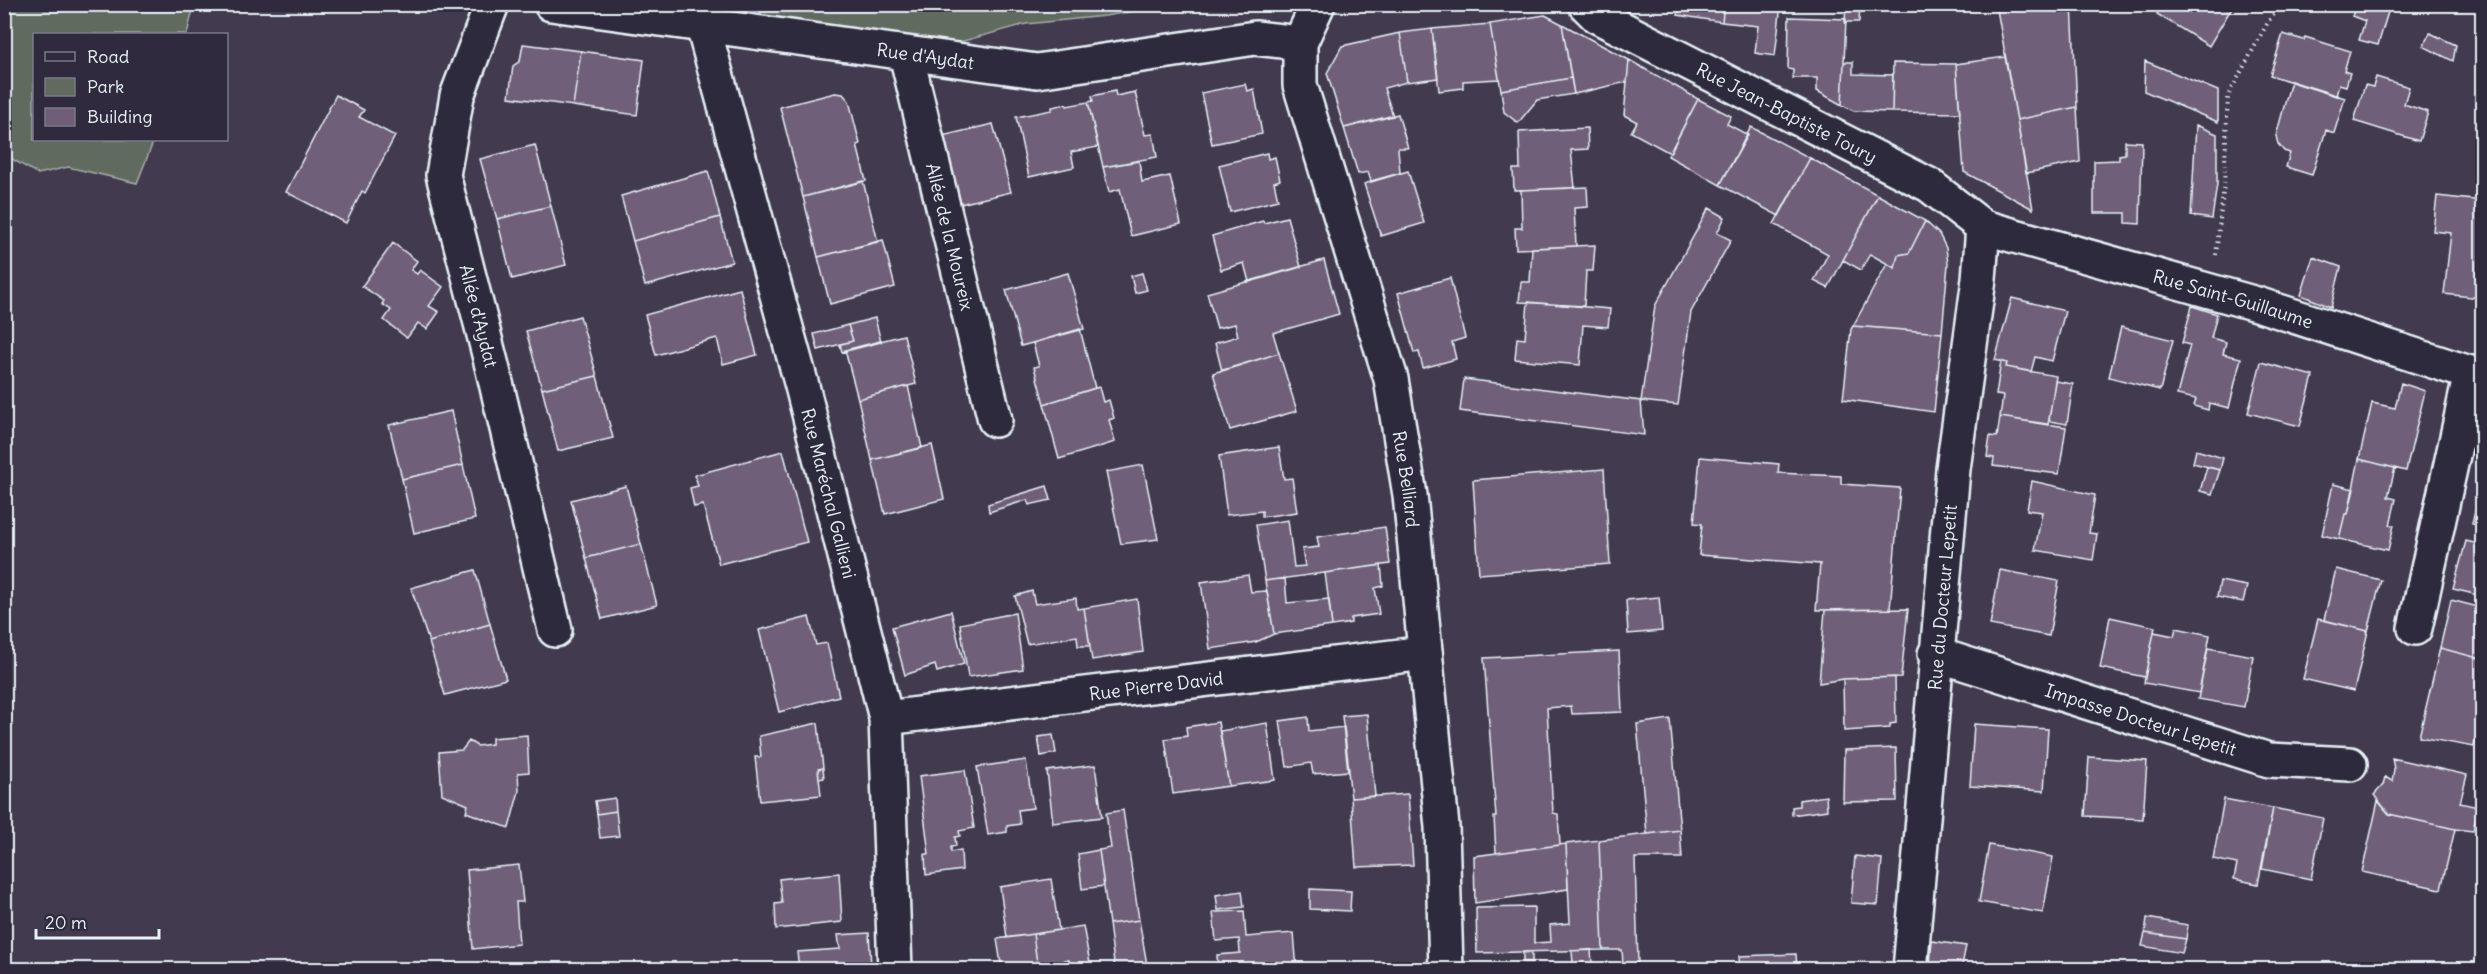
<svg xmlns="http://www.w3.org/2000/svg" width="2487" height="974" font-family="Delius,sans-serif">
<style>
.green{fill:#616a5e;stroke:#a4aeab;stroke-width:1.5}
.building{fill:#705e78;stroke:#e8f1f8;stroke-width:1.5}
.lines{fill:none;stroke-linecap:round;stroke-linejoin:round}
.minor-casing{stroke:#e8f1f8;stroke-width:38}
.path{stroke:#e8f1f8;stroke-width:4;stroke-dasharray:1.5 4.5;stroke-linecap:butt}
.minor{stroke:#2f2a3d;stroke-width:33}
.labels{text-anchor:middle;dominant-baseline:central;stroke-width:6;stroke-linejoin:round;paint-order:stroke}
.street-label{font-size:18px;fill:#e8f1f8;stroke:#2f2a3d}
</style>
<rect width="100%" height="100%" fill="#423a4f"/>
<filter id="ink" filterUnits="userSpaceOnUse"><feTurbulence type="fractalNoise" baseFrequency=".0167" numOctaves="2"/><feDisplacementMap in="SourceGraphic" scale="12" xChannelSelector="R" yChannelSelector="G"/><feConvolveMatrix kernelMatrix="1 2 1 2 8 2 1 2 1" color-interpolation-filters="sRGB"/></filter>
<g filter="url(#ink)">
<!-- green -->
<path class="green" d="M5,4l189,1 -7,29h-153v106h120l-17,43 -69,-16 -30,7 -33,-19z
M690,5h480l-65,11 -79,8 -81,22z"/>
<!-- building -->
<path class="building" d="M1679,4h45l-2,18 -44,-7z
M1724,4h57l-6,52 -20,-3 3,-27 -36,-4z
M1846,4h14l-1,18h-14z
M1996,4h76l5,103 -60,13z
M2162,4h72l-25,42 -52,-32z
M2357,4h16l15,8 -10,33 -19,-5 6,-19 -13,-5z
M1545,15l17,9 9,54 -70,12 -11,-66z
M1789,17l57,2 -4,86 -25,-14v-13h-24v-8l-5,-1z
M1490,24l9,55 -36,2v7l-24,3 -7,-62z
M1562,24l67,36 -2,22 -53,12z
M1432,29l6,49 -31,4 -7,-49z
M1400,33l7,49 -23,6 9,28 -49,12 -17,-55 15,-27z
M2430,33l26,12 -3,16 -30,-15z
M2283,34l21,6 1,-3 45,14 -6,20 6,2 -4,13 -7,-2 -3,12 -66,-21z
M523,44l58,7 -8,55 -64,-9 4,-31 7,-5z
M581,51l63,9 -7,55 -64,-9z
M2005,57l12,63 16,89 -69,-37 -8,-108z
M1629,60l69,39 -28,54 -39,-21 6,-10 -13,-7z
M2145,61l73,30v31l-74,-31z
M1844,62h9v12l40,1 -1,37 -38,-1 -12,-6z
M1893,63l63,1 4,49 -68,-1z
M2376,77l33,10 -5,17 24,8 -9,29 -65,-20 11,-36 8,2z
M1571,78l3,16 -37,6 -19,23 -14,-11 -3,-22z
M2291,81l54,17 -11,35 -8,-3 -14,45 -26,-8 4,-14 -6,-2 -6,-7 -2,-8z
M1245,84l2,7 7,-2 8,45 -50,10 -11,-51z
M1115,91l1,5 19,-4 10,43 8,-1 4,23 -54,10 -15,-65 5,-1 -1,-5z
M835,93l8,1 6,7 11,43 -3,1 9,36 -63,16 -23,-90z
M336,95l28,15 -5,7 36,19 -30,57 -3,-2 -16,32 -60,-31z
M1698,99l33,17 -4,8 21,11 -28,50 -52,-29z
M1088,102l10,45 -27,5 3,15 -45,10 -13,-60 36,-7v-3l14,-3 1,2z
M2077,107l3,55 -54,11 -9,-53z
M1398,114l10,34h-10l2,25 -29,8 -3,-9 -10,2 -14,-46z
M993,124l18,68 -51,12 -18,-68z
M2196,125l21,9v50l-5,35 -21,-3z
M1751,127l59,31 -31,58 -59,-31z
M1587,128l1,21 -17,1 4,38 -61,2 -1,-21h7l-1,-37z
M2125,141l17,1 -2,82 -14,-1v-10h-32v-52l25,-1v-5l6,-1z
M535,145l16,61 -54,13 -17,-60z
M1267,153l1,6 7,-2 5,23 -6,2 4,18 -48,12 -11,-47z
M1810,158l68,37 -50,93 -14,-7 14,-27 -54,-30z
M1139,161l3,21 28,-6 11,48 -50,12 -11,-47 -11,3 -6,-25z
M708,171l12,46 -87,24 -12,-45z
M1408,171l16,52 -43,13 -17,-52z
M863,181l15,61 -60,15 -15,-60z
M1587,187l1,20 -14,1 2,38 -60,3 -1,-21h7l-1,-38z
M1878,195l47,26 -16,32 -11,2 -3,13 -25,-14 -9,16 -18,-10z
M2437,196l45,5 -1,97 -37,-4 7,-61 -18,-2z
M551,206l15,59 -54,14 -15,-60z
M1709,208l16,9 -8,16 14,7 -40,72 -13,93 -37,-4 14,-95z
M720,217l12,45 -87,24 -12,-45z
M1287,217l14,50 -52,15 -5,-19 -23,7 -9,-34 51,-15 1,2z
M1925,221l14,13 7,14 2,16 -6,69 -89,-7 34,-62 8,4 3,-13 11,-2z
M883,240l12,47 -65,17 -12,-47z
M393,243l24,18 -6,9 6,4 3,-4 23,17 -14,19 10,6 -12,17 -9,-6 -11,15 -23,-18 7,-10 -9,-6 2,-3 -22,-15z
M1595,245l-2,26h-7l-2,35 -65,-4 2,-20h9l2,-34z
M2313,257l28,10 -10,40 -30,-12z
M1324,260l15,54 -66,19 6,20 -57,18 -7,-28 23,-7 -3,-12 -18,4 -10,-35z
M1068,273l16,56 -63,17 -15,-56z
M1142,273l5,17 -12,3 -4,-17z
M1450,278l15,60 -13,4 4,17 -33,9 -4,-16 -5,1 -16,-60z
M740,289l17,66 -34,9 -6,-26 -61,17 -11,-40z
M2012,298l53,13 -13,50 -17,-4 -4,15 -25,-5 1,-4 -12,-3z
M1528,302l82,7 -2,18 -25,-2 -3,40 -65,-6 2,-21 8,1z
M2192,306l25,8 -6,24 15,4 -3,12 18,4 -12,50 -20,-5 -1,7 -14,-4 2,-7 -19,-4 13,-50 -8,-2z
M580,316l17,60 -55,13 -16,-58z
M875,318l6,24 -39,10 -2,-8 13,-3 -5,-16z
M848,325l5,16 -35,9 -4,-16z
M1853,326l89,7 -8,79 -91,-13 8,-70z
M2121,327l52,13 -13,50 -51,-13z
M1080,329l15,59 -51,16 -10,-37 5,-1 -6,-23z
M904,335l12,49 -58,15 -13,-49z
M1279,353l18,58 -67,19 -17,-57z
M2001,361l6,2 -1,4 50,9 -8,49 -48,-8 3,-21 -7,-1z
M2261,362l52,14 -13,50 -52,-13z
M597,376l16,62 -55,13 -16,-62z
M1464,379l177,22 3,34 -184,-24z
M2055,381l18,3 -6,40 -18,-3z
M2401,383l24,8 -19,80 -47,-12 13,-56 23,5z
M908,386l14,62 -50,12 -14,-61z
M1099,387l4,15 6,-2 5,18 -5,2 6,22 -56,17 -15,-55z
M451,411l12,54 -61,14 -13,-54z
M2000,417l66,10 -7,47 -66,-8 1,-8 -7,-1 3,-21 7,1z
M932,445l12,54 -59,15 -13,-54z
M1279,447l5,32 8,-1 5,34 -35,5v-6l-35,4 -8,-59z
M2196,450l27,8 -3,12 -27,-7z
M783,451l24,91 -88,22 -16,-59 -9,2 -4,-19 8,-2 -3,-11z
M1700,457l79,7 -1,9 63,3v8l59,4 -10,121 -74,1 4,-46 -121,-9 3,-31 -8,-1z
M2359,459l36,9 -7,29 8,2 -6,26h4l-6,25 -49,-11 6,-25h3z
M463,465l12,54 -61,14 -12,-54z
M1143,465l15,74 -37,5 -15,-72z
M2207,467l13,3 -8,24 -12,-3z
M2482,468v58l-10,-2 7,-29 -3,-1z
M1604,469l6,95 -131,10 -6,-94z
M2032,481l63,14 -6,38 8,1 -4,26 -58,-10 7,-38 -15,-2z
M2333,484l21,5 -6,25h-3l-6,25 -17,-4z
M626,486l15,58 -55,14 -15,-58z
M1047,486l4,14 -22,5 -2,-5 -38,12 -1,-8z
M1288,520l6,47 11,-1 -3,-17 17,-2 -2,-10 68,-10 5,37 -125,17 -9,-56z
M2466,541l16,4v51l-29,-7z
M641,544l16,61 -55,14 -16,-61z
M1381,565l2,21 -8,2 4,26 -28,4v5l-19,3 -7,-53z
M2336,569l45,11 -13,51 -44,-11z
M475,570l15,54 -61,18 -18,-54z
M2000,570l59,11 -10,55 -59,-11z
M1248,575l3,17 16,-1 7,43 -18,8 -46,7 -9,-67z
M1285,578l2,25 42,-4 3,27 -58,8 -9,-53z
M2220,581l27,5 -4,16 -26,-5z
M1032,591l3,13 41,-6 1,11 7,-1 6,38h-12l-1,-10 -50,8 -12,-48z
M1659,597l3,34 -34,3 -2,-34z
M1137,599l6,53 -51,8 -8,-52z
M2451,600l31,8v51l-42,-11z
M1908,609l-7,68 -58,2 -24,4 6,-73z
M951,611l13,53 -27,8 -2,-7 -30,10 -13,-48z
M1015,613l8,56 -55,8 -8,-53z
M809,617l7,28 11,-2 12,53 -60,16 -20,-82z
M2110,617l45,10 -10,50 -45,-9z
M2318,619l50,12 -14,60 -51,-12z
M490,624l16,55 -61,16 -16,-53z
M2176,628l34,7 -11,58 -55,-10 10,-51 20,4z
M2208,648l45,8 -9,51 -46,-8z
M2440,648l42,11v65l-3,-1 -5,24 -55,-10z
M1619,651l3,61 -50,2 -1,-8 -24,2 6,105 5,1 2,31 -64,8 -2,-36h2l-12,-159z
M1895,677l1,46 -6,1v4l-46,3 -1,-52z
M1367,714l8,82 -24,2 -9,-82z
M1308,717l1,14 35,-4 5,44 -36,3 -2,-11 -24,4 -7,-46z
M1670,719l10,111 -33,4 -10,-110z
M1218,722l11,64 -56,8 -8,-55 22,-3 -1,-9z
M818,723l5,45 -5,1 3,26 -61,6 -5,-44h6l-2,-21z
M1267,723l8,57 -46,6 -9,-55z
M1974,724l74,5 -4,62 -74,-5z
M527,735l2,37 -11,1 1,18 -10,37 -43,-16 2,-7 -26,-11 -3,-42 23,-2 7,-9 8,5 15,-2v-6z
M1053,735l3,18 -15,3 -3,-19z
M1896,748l1,53 -54,1 1,-52z
M2089,757l58,4 -4,58 -58,-3z
M2392,758l75,17 -7,28 18,4 -5,24 -18,-2 -66,-15 -15,-19 9,-10 2,-8 7,4 2,-12z
M1026,760l7,48 -15,2 2,14 -13,2v6l-19,3 -11,-68z
M1095,765l7,52 -49,6 -6,-52z
M823,768l1,10 -5,1 -1,-10z
M965,770l9,58 -15,3 1,5 -5,1 1,9 -5,1v5l10,-2 1,20 -36,5 -1,-21h4l-10,-78z
M1408,794l5,71 -57,2 -5,-69z
M1826,796l1,14 -35,5v-8l7,-1v-6z
M615,798l1,13 -19,3 -2,-13z
M2224,799l49,9 -15,76 -24,-5 3,-15 -24,-5z
M2378,801l11,13 66,15 -14,60 -79,-17z
M2273,808l50,10 -12,61 -49,-10z
M1123,810l16,110 -30,4 -10,-74 12,-2 -5,-35z
M616,811l3,25 -19,2 -3,-24z
M1680,830l2,28h-47l3,105 -15,1 -1,-14h-19l-4,-110z
M1599,840l4,110 -126,3 -1,-45 58,-1v36l17,-1 -1,-17 20,-2 -4,-79z
M1566,844l2,45 -93,14 -1,-47z
M1989,845l64,12 -10,56 -64,-11z
M1099,850l5,36 -22,3 -4,-35z
M1855,856l27,3 -4,46 -27,-2z
M519,865l4,37h-7l3,42 -46,5 -6,-79z
M839,873l3,49 -66,7 -1,-25 7,-1 -3,-24z
M1051,879l8,51 -52,8 -7,-51z
M1310,889l41,2 -1,20 -40,-2z
M1242,891l2,16 -26,3 -2,-15z
M1244,911l2,26 48,-4 3,37h-79l-1,-15 23,-2 -1,-14 -23,2 -3,-29z
M2147,918l41,7 -2,14 -41,-6z
M1139,920l9,50h-33l-6,-46z
M1083,926l7,37 -20,3 -1,-6h-5l1,10h-27l-5,-36z
M869,933l2,33 -28,2v2h-44l-2,-18 43,-3 -2,-14z
M2145,933l41,6 -4,14 -40,-7z
M1033,934l5,36h-36l-5,-31z
M1932,941l34,5 -5,24 -31,-5z
M1591,950l1,14h-19l-1,-13z
M1532,952v10h-9v-9z
M1796,954l1,16h-57l-1,-14z
M1840,966l36,4h-36z"/>
<g class="lines">
<defs>
<g id="minor">
<path id="s1" d="M492,4l-35,92 -14,79 49,191 63,264"/>
<path id="s2" d="M551,4l486,67 218,-33 45,5"/>
<path id="s3" d="M1318,4l-18,39v42l91,294 19,116 32,332 4,143"/>
<path id="s4" d="M1585,4l12,12 332,169 54,42 277,78 222,72"/>
<path id="s5" d="M703,26l99,360 84,332 9,252"/>
<path id="s6" d="M906,54l89,366"/>
<path d="M2415,628l56,-255"/>
<path id="s7" d="M1935,654l334,106 81,4"/>
<path id="s8" d="M886,718l539,-65"/>
<path id="s9" d="M1910,970l43,-501 26,-190 4,-52"/>
</g>
</defs>
<!-- minor casing -->
<use href="#minor" class="minor-casing"/>
<!-- path -->
<path class="path" d="M2216,255l8,-71 4,-88 40,-74 13,-18"/>
<!-- minor -->
<use href="#minor" class="minor"/>
</g>
</g>
<g class="labels">
<!-- street labels -->
<g class="street-label">
<text stroke="none"><textPath href="#s2" startOffset="378">Rue d'Aydat</textPath></text>
<text stroke="none"><textPath href="#s4" startOffset="230">Rue Jean-Baptiste Toury</textPath></text>
<text stroke="none"><textPath href="#s6" startOffset="188">Allée de la Moureix</textPath></text>
<text stroke="none"><textPath href="#s4" startOffset="718">Rue Saint-Guillaume</textPath></text>
<text stroke="none"><textPath href="#s1" startOffset="324">Allée d'Aydat</textPath></text>
<text stroke="none"><textPath href="#s3" startOffset="494">Rue Belliard</textPath></text>
<text stroke="none"><textPath href="#s5" startOffset="484">Rue Maréchal Gallieni</textPath></text>
<text stroke="none"><textPath href="#s9" startOffset="374">Rue du Docteur Lepetit</textPath></text>
<text stroke="none"><textPath href="#s8" startOffset="272">Rue Pierre David</textPath></text>
<text stroke="none"><textPath href="#s7" startOffset="216">Impasse Docteur Lepetit</textPath></text>
</g>
</g>
<!-- margin -->
<rect width="2487" height="974" fill="none" stroke="#2f2a3d" stroke-width="24"/>
<rect x="12" y="12" width="2463" height="950" fill="none" stroke="#e8f1f8" stroke-width="2" filter="url(#ink)"/>
<!-- legend -->
<rect x="33" y="33" width="195" height="108" fill="#2f2a3d" stroke="#797a88" stroke-width="1.5"/>
<rect x="45" y="52" width="30" height="9" fill="#2f2a3d" stroke="#797a88" stroke-width="1.5"/>
<text x="87" y="63" font-size="18" fill="#e8f1f8">Road</text>
<rect x="45" y="78" width="30" height="18" fill="#616a5e" stroke="#797a88" stroke-width="1.5"/>
<text x="87" y="93" font-size="18" fill="#e8f1f8">Park</text>
<rect x="45" y="108" width="30" height="18" fill="#705e78" stroke="#797a88" stroke-width="1.5"/>
<text x="87" y="123" font-size="18" fill="#e8f1f8">Building</text>
<!-- scale -->
<path d="M36 929v9h123v-9" fill="none" stroke="#e8f1f8" stroke-width="3"/>
<text x="45" y="929" font-size="18" fill="#e8f1f8" stroke="#2f2a3d" stroke-width="4.5" paint-order="stroke">20 m</text>
</svg>
